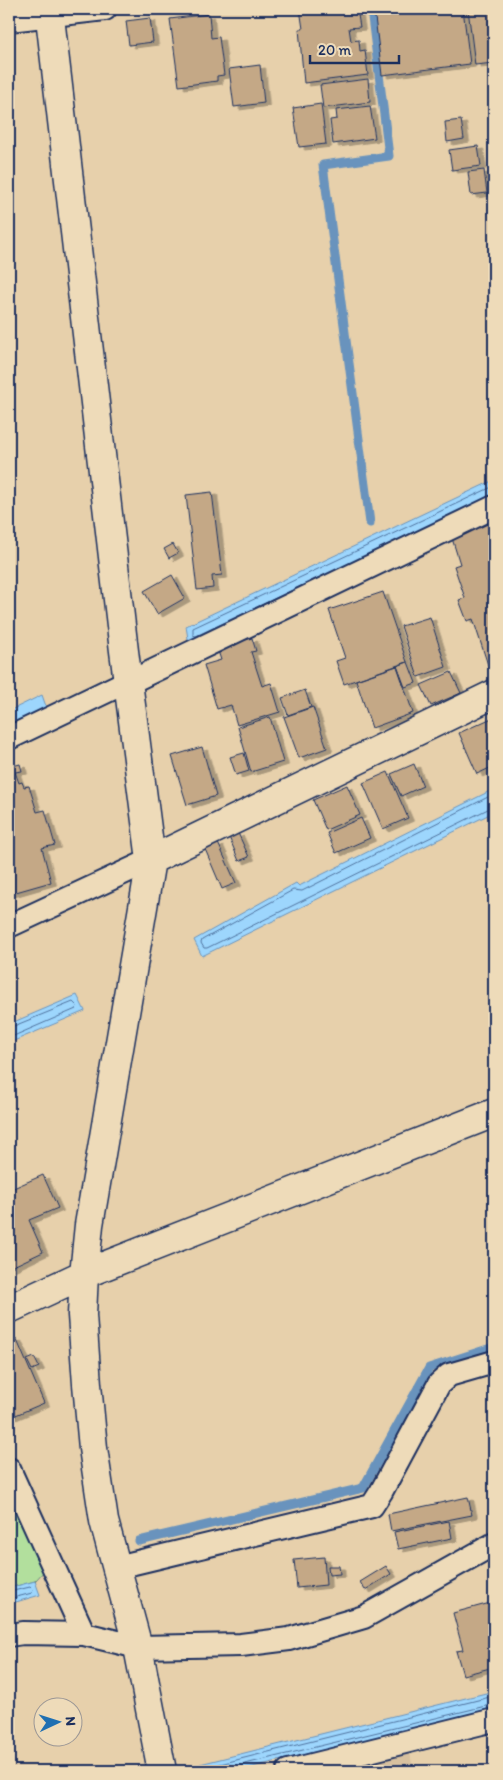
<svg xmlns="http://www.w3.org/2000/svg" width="503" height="1780" font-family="Itim,sans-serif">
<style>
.built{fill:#d8c19f}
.green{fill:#b2df9d;stroke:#66877e}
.water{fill:#9dd6fd;stroke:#6993bd}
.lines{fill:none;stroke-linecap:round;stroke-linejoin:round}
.shore{stroke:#4f729e;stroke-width:1}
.stream{stroke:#6993bd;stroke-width:9}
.building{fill:#c4a886;stroke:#1b2f5e;filter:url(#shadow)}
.street-casing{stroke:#1b2f5e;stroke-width:26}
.secondary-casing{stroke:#1b2f5e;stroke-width:31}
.street{stroke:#eedbb9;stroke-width:22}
.secondary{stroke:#eedbb9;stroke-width:28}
</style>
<defs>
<filter id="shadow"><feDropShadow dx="5.5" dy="3" stdDeviation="0" flood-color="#0004"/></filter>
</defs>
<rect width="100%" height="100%" fill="#e7d0ab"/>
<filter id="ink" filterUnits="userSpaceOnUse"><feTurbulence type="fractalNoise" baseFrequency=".02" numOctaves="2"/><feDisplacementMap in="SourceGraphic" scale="10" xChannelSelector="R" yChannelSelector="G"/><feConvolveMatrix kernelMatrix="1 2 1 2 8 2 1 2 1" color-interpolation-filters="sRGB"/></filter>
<g filter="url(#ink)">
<!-- built -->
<path class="built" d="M410,1752l3,19h-82z"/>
<!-- green -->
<path class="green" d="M9,1485l37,84 -11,12 -26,7z"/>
<!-- water -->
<path class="water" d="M494,480v19l-305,146 -3,-19z
M42,695l6,17 -39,19v-20z
M494,789v23l-292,144 -8,-16 102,-57 3,3z
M77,995l8,16 -76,32v-19z
M35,1581l5,14 -31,9v-16z
M494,1691v18l-258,62h-35l-1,-7z"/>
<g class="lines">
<!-- shore -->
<path class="shore" d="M318,578l-122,58 -3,-1v-7l301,-142
M494,794l-192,97 -9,-1 -91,50 -1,3 3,5h3l283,-140h4
M9,1028l64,-26 4,4 -1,3 -67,29
M9,1592l21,-5 3,3 -1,3 -23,6
M206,1771l2,-4 286,-71
M240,1771l1,-5 4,-2 249,-60"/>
<!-- stream -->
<path class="stream" d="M370,523l-47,-358 66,-9 -18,-147
M139,1541l224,-53 66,-120 65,-21"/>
</g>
<!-- building -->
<path class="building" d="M300,9h57l3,18 -11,1 2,13 8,-1 1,11 5,-1 3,25 -64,8 -5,-54h4z
M374,9h89l7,55 -88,11z
M468,9h26v54l-19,2z
M209,14l2,24 8,-1 5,38 -7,1v5l-38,5 -9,-67z
M150,18l3,24 -24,3 -3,-24z
M260,65l4,38 -30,4 -5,-38z
M368,79l2,23 -47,6 -3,-23z
M321,104l5,40 -27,3 -6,-39z
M370,106l5,32 -42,6 -3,-24 7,-1 -1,-9z
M461,120l3,19 -17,3 -2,-20z
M478,146l3,20 -29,4 -3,-20z
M484,170l3,23 -16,2 -3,-23z
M212,492l10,83 -10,1 1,12 -16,2 -11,-95z
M494,520v142l-6,3 -15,-46 -6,2 -8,-21 6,-2 -11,-32 6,-2 -9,-29z
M173,544l5,9 -9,5 -5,-9z
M172,575l13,23 -28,16 -13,-23z
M383,592l24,70 -63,22 -8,-23 9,-3 -16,-48z
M430,617l16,50 -28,10 -17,-51z
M252,638l4,13 -5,1 11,34 9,-3 9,29 -43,13 -6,-20 -14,4 -13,-44 17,-5 -4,-12z
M408,662l8,21 -11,4 -8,-21z
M397,666l16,47 -41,15 -16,-48z
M451,672l10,21 -30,13 -10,-21z
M305,690l6,17 -23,8 -6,-17z
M313,707l14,41 -28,10 -15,-41z
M270,717l13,45 -32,10 -13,-45z
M494,717v49l-17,8 -18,-41z
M202,747l14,49 -29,9 -15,-49z
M244,753l5,18 -13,4 -6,-18z
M20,764l2,7 -7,1 4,11 3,-1 2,5 5,-1 8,26 8,-2 10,35 -13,3 9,34 -42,12v-127z
M414,764l9,22 -22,10 -10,-22z
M388,772l20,46 -25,11 -20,-46z
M347,785l13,30 -34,15 -13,-30z
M361,818l9,20 -34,15 -9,-20z
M238,833l11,24 -10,4 -10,-24z
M218,843l18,40 -14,6 -17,-40z
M43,1175l15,33 -29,12 14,32 -34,16v-78z
M16,1338l28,65 -33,14 -2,-5v-71z
M34,1357l5,10 -7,3 -5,-10z
M468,1497l4,18 -81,16 -3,-17z
M449,1521l3,17 -54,11 -4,-17z
M324,1557l2,28 -29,3 -3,-28z
M328,1566h11l1,8 -11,1z
M386,1566l5,8 -26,16 -5,-8z
M494,1602v65l-31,8 -7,-24 7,-1 -10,-37z"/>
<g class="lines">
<defs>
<path id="street" d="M9,20l96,-11
M128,683l366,-176
M9,738l119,-57
M9,926l142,-66
M9,1469l75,165
M117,1567l255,-61 9,-14 58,-108 10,-9 45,-13
M9,1635l14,-2 61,1 54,13 103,-2 48,-6 75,-22 130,-73
M288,1771l206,-51"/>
<path id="secondary" d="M49,9l75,642 27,209 -62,365 -5,49 -2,41 5,69 6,64 11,73 34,126 24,124
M151,860l343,-166
M9,1309l75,-35 410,-161"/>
</defs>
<!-- street casing -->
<use href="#street" class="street-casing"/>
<!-- secondary casing -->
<use href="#secondary" class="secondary-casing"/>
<!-- street -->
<use href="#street" class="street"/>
<!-- secondary -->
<use href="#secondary" class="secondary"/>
</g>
</g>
<!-- margin -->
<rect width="503" height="1780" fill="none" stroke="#eedbb9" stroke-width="30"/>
<rect x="15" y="15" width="473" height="1750" fill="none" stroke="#1b2f5e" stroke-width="2" filter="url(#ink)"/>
<!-- north arrow -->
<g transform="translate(58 1722) rotate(86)"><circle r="24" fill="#eedbb9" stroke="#9a9695"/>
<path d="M0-4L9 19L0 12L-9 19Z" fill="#1f6fb2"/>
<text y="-8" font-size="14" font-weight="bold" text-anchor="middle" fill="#1b2f5e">N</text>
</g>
<!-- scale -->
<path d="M310 55v8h89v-8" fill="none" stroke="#1b2f5e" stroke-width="2.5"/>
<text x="318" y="55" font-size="15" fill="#1b2f5e" stroke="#eedbb9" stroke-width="4" paint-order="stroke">20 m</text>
</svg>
